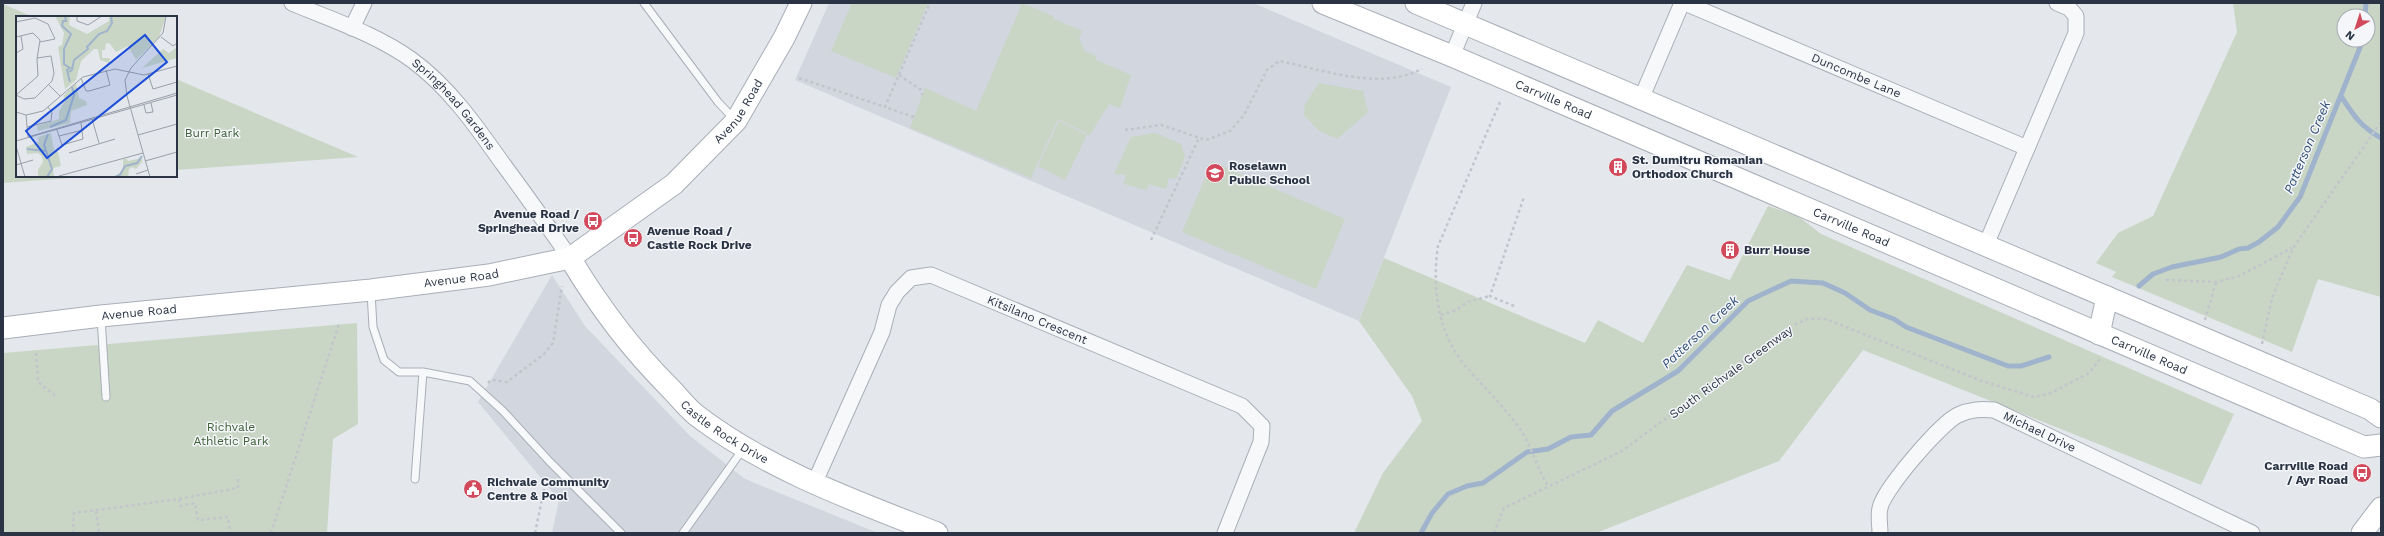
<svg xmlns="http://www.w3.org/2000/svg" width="2384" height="536" font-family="'Work Sans',sans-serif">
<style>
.built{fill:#d2d6de}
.green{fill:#c9d6c5;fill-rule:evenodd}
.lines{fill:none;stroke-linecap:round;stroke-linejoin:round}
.stream{stroke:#9fb4cc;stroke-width:5}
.lane-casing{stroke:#a9aeb7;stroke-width:9}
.street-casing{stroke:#a9aeb7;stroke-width:17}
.secondary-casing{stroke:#a9aeb7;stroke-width:23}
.path{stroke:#c2c5cb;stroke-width:2.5;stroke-dasharray:3 3;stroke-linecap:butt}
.lane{stroke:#f7f8fa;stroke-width:7}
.street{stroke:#f7f8fa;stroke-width:15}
.secondary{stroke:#fff;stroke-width:21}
.labels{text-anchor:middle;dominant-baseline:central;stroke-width:3;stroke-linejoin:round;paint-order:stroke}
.street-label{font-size:12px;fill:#2b3445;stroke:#f4f6f9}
.park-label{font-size:12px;fill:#3f6138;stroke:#f4f6f9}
.poi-label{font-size:12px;font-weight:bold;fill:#2b3445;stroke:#f4f6f9;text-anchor:start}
.water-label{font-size:13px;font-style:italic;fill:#34527a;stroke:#f4f6f9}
.inset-river{fill:none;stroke:#9fb4cc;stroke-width:2}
.inset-road{fill:none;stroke:#9a9fa9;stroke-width:1}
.view{fill:#1d4ed8;fill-opacity:0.15;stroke:#1d4ed8;stroke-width:2}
.inset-edge{fill:none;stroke:#2b3445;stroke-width:2}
</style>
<rect width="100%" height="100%" fill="#e4e7ec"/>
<!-- built -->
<path class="built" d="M829,3h424l198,84 -92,234 -564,-241z
M552,275l33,51 105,110 55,43 133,54h-326l7,-33 -81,-98z"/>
<!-- green -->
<path class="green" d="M852,3h76l-32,75 -65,-27z
M1022,3l31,13 1,3 28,12 -3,8 6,12 11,5v4l35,15 -11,33 -11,-4 -19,31 -32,-16 -27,59 -121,-50 15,-40 51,23z
M2233,3h148v294l-63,-18 -26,73 -180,-75 4,-5 -20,-9 22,-30 35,-17 84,-184zM2344,16h24v24h-24z
M3,4l30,13h-16v159h80l-94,7z
M176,79l182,78 -182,13z
M1319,83l44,8 5,21 -31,27 -19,-9 -14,-15 1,-11z
M1059,121l28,14 -22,45 -27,-14z
M1155,133l26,11 4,13 -9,22 -7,-1 -3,11 -17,-5 -3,6 -22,-6 2,-9 -12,-1 17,-37z
M1212,162l133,57 -29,70 -134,-57z
M1768,206l30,10 23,18 413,180 -33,71 -338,-135 -84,111 -183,72h-242l29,-60 39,-52 -10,-25 -53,-75 25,-63 201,85 13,-23 45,23 44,-78 43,15z
M357,323l1,101 -25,15 -6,94h-324v-180z"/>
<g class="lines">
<!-- stream -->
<path class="stream" d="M2365,16l1,-13
M2341,96c13,20 19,30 40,42
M2139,286l14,-12 19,-7 49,-10 18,-8 9,-1 11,-6 19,-15 22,-30 63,-157
M1421,533l11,-20 16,-19 19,-8 16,-3 44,-31 21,-3 23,-12 20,-2 21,-24 66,-40 70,-70 43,-20 32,2 22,10 25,17 24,9 12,8 102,39h13l28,-9"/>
<defs>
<path id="lane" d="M644,3l74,99 17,18
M371,292l2,35 11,33 15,12h24l47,9 33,30 47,51 71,71
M101,317l5,80
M415,479l8,-107
M683,533l60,-84"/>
<g id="street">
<path id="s1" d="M292,3c40,17 84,31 120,57 38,28 64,66 91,104 23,31 45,62 67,94"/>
<path id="s2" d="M1685,3l342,145"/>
<path d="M352,28l12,-25"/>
<path d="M1452,56l22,-53"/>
<path d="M1641,99l41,-96"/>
<path d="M1985,247l91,-214v-17l-7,-8 -12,-5"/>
<path id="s3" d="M814,484l68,-152 7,-27 8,-13 14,-14 20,-3 311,131 20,20 -1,16 -36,91"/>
<path id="s4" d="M1880,533c0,-8 -2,-17 0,-25 3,-18 61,-85 78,-93 13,-6 23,-6 36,-5l258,123"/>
</g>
<g id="secondary">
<path id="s5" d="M1323,3l129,53 912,391 17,-2"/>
<path d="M1416,3l954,406 11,8"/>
<path id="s6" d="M570,258c28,47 60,90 99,129 9,9 17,20 27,28 70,54 159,86 241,118"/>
<path id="s7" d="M3,328l98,-12 270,-26 118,-15 81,-17 104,-74 62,-63 48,-83 17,-35"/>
<path d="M2099,334l8,-37"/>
<path d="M2362,533l19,-25"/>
</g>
</defs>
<!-- lane casing -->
<use href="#lane" class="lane-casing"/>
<!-- street casing -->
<use href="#street" class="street-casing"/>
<!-- secondary casing -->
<use href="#secondary" class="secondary-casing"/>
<!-- path -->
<path class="path" d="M899,75l22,15 1,5
M799,78l86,29
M1500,102l-62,144c-6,40 -1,85 26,118 18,22 39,41 56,65 11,16 17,39 28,57
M914,117l-29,-10 45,-104
M1125,130l36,-5 45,15 24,-9 14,-16 23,-45 12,-9c46,9 99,30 143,8
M1151,240l48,-102
M2166,280l50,2 23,-6 53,-28
M1514,306l-24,-10 34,-99
M1441,315l15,-5 11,-8 23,-6
M2205,320l11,-38
M2262,344l10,-46 21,-50 88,-126
M36,353l2,29 19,15
M488,383l3,-3 16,2 37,-28 9,-11 9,-57
M179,499l2,7 14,-3 3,17 30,-3 2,16
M96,511l3,22
M73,533l1,-20 105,-14 59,-11v-11
M271,533l68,-209
M535,533l12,-58
M1494,533l10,-25 118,-57 164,-122 21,-10h19l156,62 52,16 17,-4 38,-20 11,-14"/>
<!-- lane -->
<use href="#lane" class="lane"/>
<!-- street -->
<use href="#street" class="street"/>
<!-- secondary -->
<use href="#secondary" class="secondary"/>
</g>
<!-- icons -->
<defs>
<symbol id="building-disc" viewBox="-11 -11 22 22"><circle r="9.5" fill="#d1495b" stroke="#f4f6f9"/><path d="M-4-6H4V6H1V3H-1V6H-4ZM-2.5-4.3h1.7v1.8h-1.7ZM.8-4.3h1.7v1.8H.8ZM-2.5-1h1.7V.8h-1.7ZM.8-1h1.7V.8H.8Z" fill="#fff"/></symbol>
<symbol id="school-disc" viewBox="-11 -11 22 22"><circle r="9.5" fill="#d1495b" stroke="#f4f6f9"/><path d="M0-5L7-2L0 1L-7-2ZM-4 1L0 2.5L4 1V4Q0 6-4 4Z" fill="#fff"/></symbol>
<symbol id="bus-disc" viewBox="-11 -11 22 22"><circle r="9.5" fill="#d1495b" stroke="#f4f6f9"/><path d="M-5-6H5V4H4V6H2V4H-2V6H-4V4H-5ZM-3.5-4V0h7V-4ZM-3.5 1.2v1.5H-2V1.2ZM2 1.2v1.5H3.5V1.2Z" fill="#fff"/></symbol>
<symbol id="civic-disc" viewBox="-11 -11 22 22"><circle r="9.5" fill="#d1495b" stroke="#f4f6f9"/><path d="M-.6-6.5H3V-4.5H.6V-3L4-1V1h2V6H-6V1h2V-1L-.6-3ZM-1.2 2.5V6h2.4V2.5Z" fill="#fff"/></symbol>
</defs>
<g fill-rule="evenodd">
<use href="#building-disc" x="1607" y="156" width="22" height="22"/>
<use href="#school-disc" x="1204" y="162" width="22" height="22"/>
<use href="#bus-disc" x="582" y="210" width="22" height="22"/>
<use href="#bus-disc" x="622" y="227" width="22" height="22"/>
<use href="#building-disc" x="1719" y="239" width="22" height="22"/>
<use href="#bus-disc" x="2351" y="462" width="22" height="22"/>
<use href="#civic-disc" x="462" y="478" width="22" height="22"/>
</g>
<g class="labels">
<!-- street labels -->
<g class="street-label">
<text stroke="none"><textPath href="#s2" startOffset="186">Duncombe Lane</textPath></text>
<text stroke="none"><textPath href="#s5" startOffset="250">Carrville Road</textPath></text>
<text stroke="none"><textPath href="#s1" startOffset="194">Springhead Gardens</textPath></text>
<text stroke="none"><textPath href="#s7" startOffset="797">Avenue Road</textPath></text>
<text stroke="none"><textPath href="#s5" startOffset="574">Carrville Road</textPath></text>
<text stroke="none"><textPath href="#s7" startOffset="461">Avenue Road</textPath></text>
<text stroke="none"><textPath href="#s7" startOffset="137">Avenue Road</textPath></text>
<text stroke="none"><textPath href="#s3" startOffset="365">Kitsilano Crescent</textPath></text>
<text stroke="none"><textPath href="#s5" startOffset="898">Carrville Road</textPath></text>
<text transform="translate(1731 372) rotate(-36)">South Richvale Greenway</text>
<text stroke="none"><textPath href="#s6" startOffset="235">Castle Rock Drive</textPath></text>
<text stroke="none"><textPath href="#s4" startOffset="235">Michael Drive</textPath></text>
</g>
<!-- park labels -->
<g class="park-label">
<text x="212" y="133">Burr Park</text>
<text x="231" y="427">Richvale<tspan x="231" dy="14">Athletic Park</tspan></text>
</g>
<!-- poi labels -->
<g class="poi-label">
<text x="1632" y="160">St. Dumitru Romanian<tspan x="1632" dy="14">Orthodox Church</tspan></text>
<text x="1229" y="166">Roselawn<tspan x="1229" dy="14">Public School</tspan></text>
<text x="579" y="214" text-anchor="end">Avenue Road /<tspan x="579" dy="14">Springhead Drive</tspan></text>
<text x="647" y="231">Avenue Road /<tspan x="647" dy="14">Castle Rock Drive</tspan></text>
<text x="1744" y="250">Burr House</text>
<text x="2348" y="466" text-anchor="end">Carrville Road<tspan x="2348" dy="14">/ Ayr Road</tspan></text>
<text x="487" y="482">Richvale Community<tspan x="487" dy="14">Centre &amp; Pool</tspan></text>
</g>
<!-- water labels -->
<g class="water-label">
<text transform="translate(2307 147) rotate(-67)">Patterson Creek</text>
<text transform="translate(1700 332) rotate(-43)">Patterson Creek</text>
</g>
</g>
<!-- overview -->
<g transform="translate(16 16)">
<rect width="161" height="161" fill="#e4e7ec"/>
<path d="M39,0h15l-1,9 18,9 22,-13v-5h56v3l-6,18 -23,23 -8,-14 -12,6 -6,-8 -4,-1 -1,7h-3v8h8l-1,5 -9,-3 -2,-11h-4l-13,12 -5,19 -11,9 -7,-42 4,-2 2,-12zM161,31v11l-35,10 21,-19 6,4zM60,67l3,15 7,3 1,4 -16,6 -1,12 -32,8 -1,-5 22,-7v-8l7,-12 -3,-3zM35,117l3,17 4,2 3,14 -8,2 1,9h-16v-7l5,-8 -1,-6 -4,-3 -11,1 -1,-7 13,-5 -1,-5zM126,142v4l-6,7 -4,-2 -3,2 -1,8h-14l9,-7v-11h4l1,2z" fill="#c9d6c5"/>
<path class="inset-river" d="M49,0l1,5h-3l-1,5 9,8 -7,15v15l6,4 -3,2 3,12M53,56l3,-2 2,-10 14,-11 -1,-2 12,-13 8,-3 5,-8 -1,-7M34,111l16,-7 8,-25 -2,-8M11,133l18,2M31,161l5,-8 -8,-24 4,-11M99,161l5,-2 5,-9 12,-3 5,-7"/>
<path class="inset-road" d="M61,0v5l11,4 14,-9M0,6l19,-4 13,6 7,15 -15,3M0,21l17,-4 7,7 -3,19 1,17 -22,19M145,21l12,9 4,-3M0,37l7,-4 -2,-13M132,58l5,15 24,-7M65,62l5,13h3l21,-6 -4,-15M33,69l11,11M0,79l8,4 11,-1 17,-17 2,-8 -3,-17 -14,2M128,89l2,8 7,-1 -2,-9M0,96l10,3 17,-4 40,-34 32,-8 29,6 33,-9M10,99l2,22M76,103l7,24M11,111l24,-6 1,-9 -4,-5M41,114l5,15 21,-6 -2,-16M122,119l39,-11M43,120l24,-6M12,121l149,-44M0,125l161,-46M0,130l9,31M53,137l46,-14M129,145l32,-9M0,149l17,-5M120,158l12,-4M43,160l84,-23M134,161l-23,-81 -2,-16 6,-12 32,-35 3,-17"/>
<path class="view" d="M129,19l22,27 -120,96 -21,-27z"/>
<rect width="161" height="161" class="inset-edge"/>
</g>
<!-- border -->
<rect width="2384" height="536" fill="none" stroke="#2b3445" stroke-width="8"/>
<!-- north arrow -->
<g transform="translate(2356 28) rotate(219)"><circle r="19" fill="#f4f6f9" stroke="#a4a8b1"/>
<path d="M0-3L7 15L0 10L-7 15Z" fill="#d1495b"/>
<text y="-6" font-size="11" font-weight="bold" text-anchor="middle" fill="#2b3445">N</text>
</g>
</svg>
